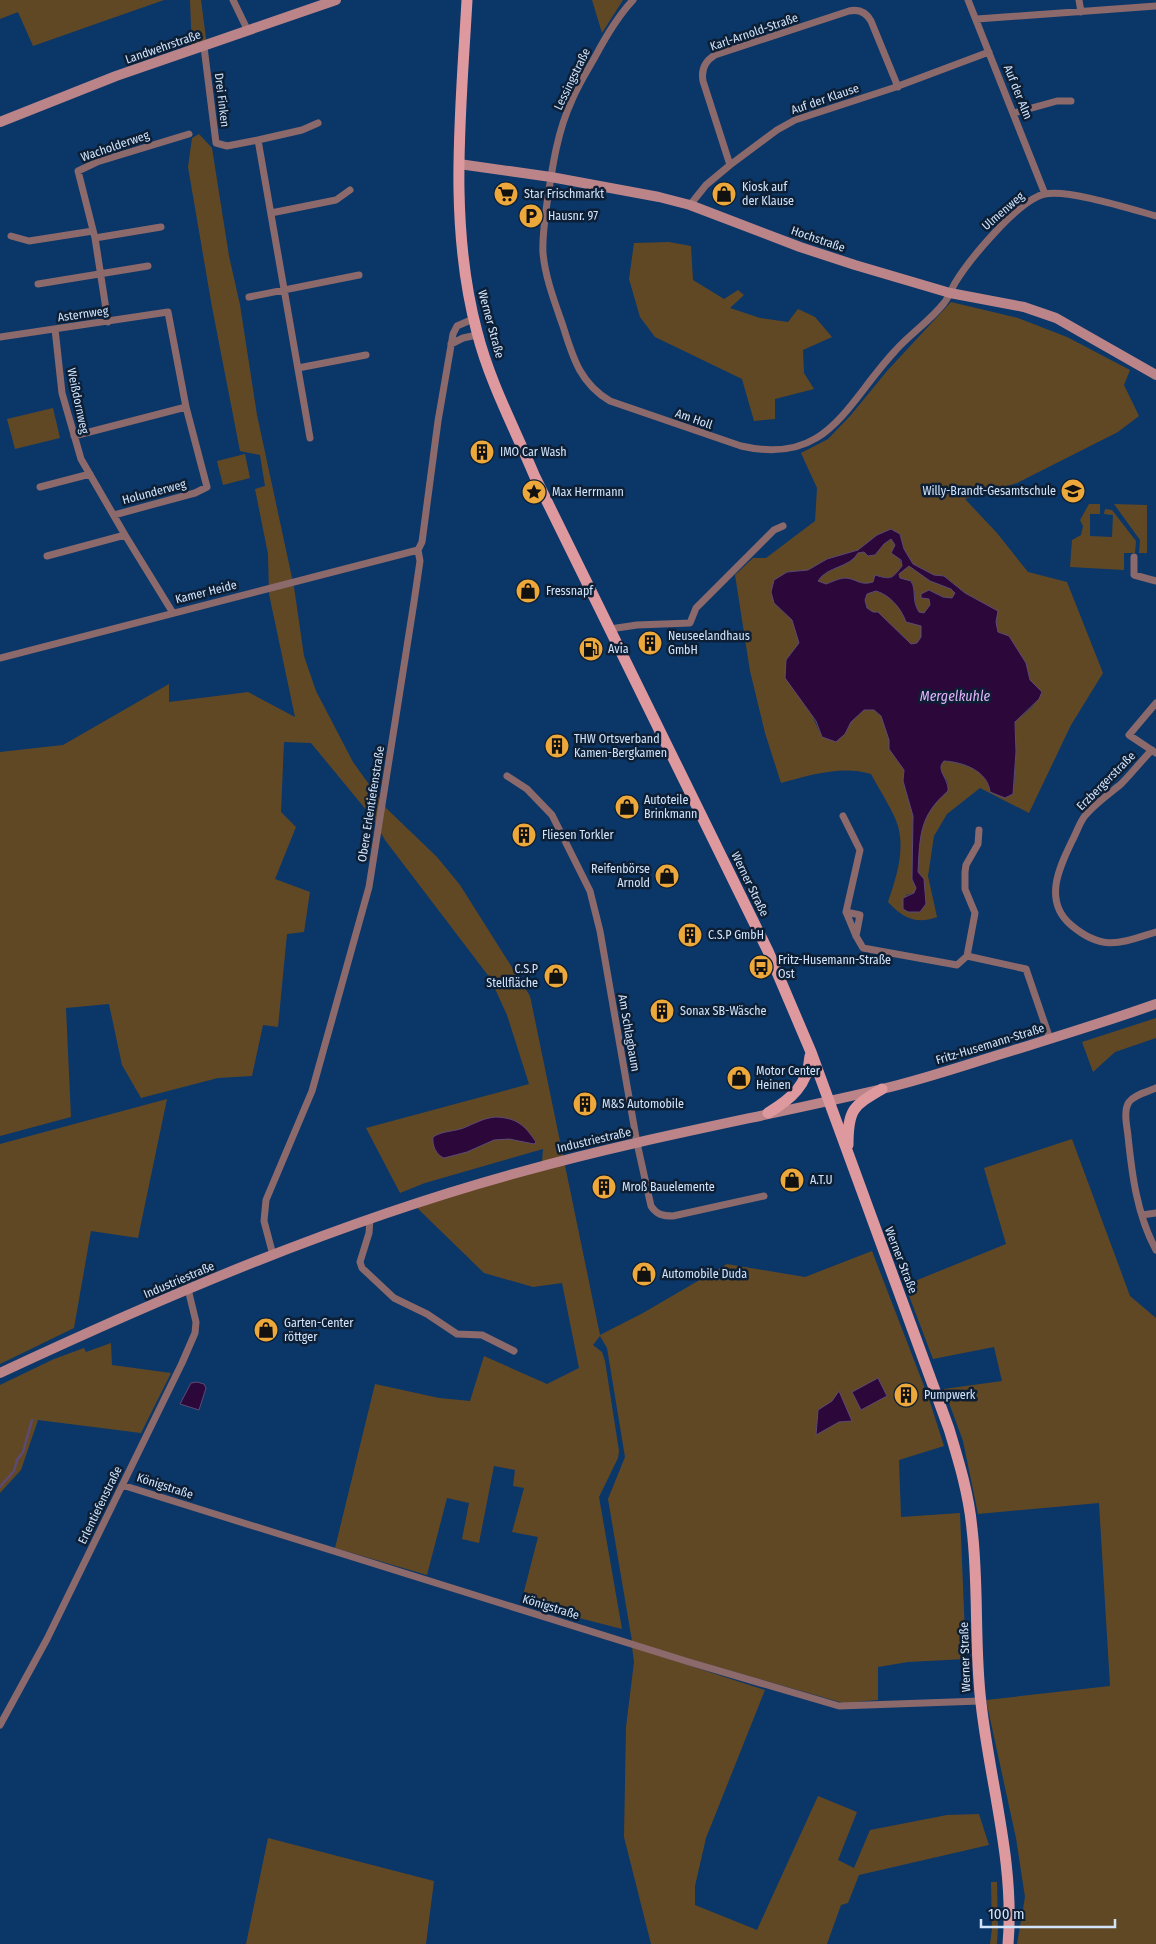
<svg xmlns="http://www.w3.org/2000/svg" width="1156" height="1944" font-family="'Fira Sans Condensed',sans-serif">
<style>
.green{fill:#614825;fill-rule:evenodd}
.water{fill:#2b0839;stroke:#5d4a74;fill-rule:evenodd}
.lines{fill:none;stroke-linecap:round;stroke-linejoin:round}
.stream{stroke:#5d4a74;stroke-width:2.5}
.street{stroke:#8c696b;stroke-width:7}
.secondary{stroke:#ba8488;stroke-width:10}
.primary{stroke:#de999e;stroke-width:11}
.labels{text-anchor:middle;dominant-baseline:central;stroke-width:5;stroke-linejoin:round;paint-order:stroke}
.street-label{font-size:12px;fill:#d1e4fc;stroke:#0d1f35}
.poi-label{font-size:12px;fill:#d1e4fc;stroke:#0d1f35;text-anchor:start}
.water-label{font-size:14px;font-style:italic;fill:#e4b3fa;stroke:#0d1f35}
</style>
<rect width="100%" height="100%" fill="#0b3668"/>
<!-- green -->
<path class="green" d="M0,0h164l-131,46 -15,-34 -18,7z
M190,0h11l6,46 -15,5z
M592,0h31l-21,33z
M199,134l13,14 17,108 11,49 17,110 37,172 10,69 12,35 37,71 33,46 51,49 23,28 70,111 70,339 43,-22 84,-49 78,13 67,-26 57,148 15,47 -45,14 2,57 59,-4 6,146 -58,3 -30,5v33l-35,3 -157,-45 -54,-17 -24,-142 17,-42 -18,-109 -7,-12 -7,9 9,7 3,9 14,90 -1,7 -19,39 23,132 -101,-26 17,-66 -26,-5 12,-44 -11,-2 2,-16 -21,-4 -15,77 -17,-4 7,-36 -22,-5 -20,77 -92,-27 40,-164 64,14 31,3 14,-45 63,28 32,-16 -17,-85 -29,4 -49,-14 -74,-72 132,-39 1,-13 -118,34 -25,10 -34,-65 163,-44 -22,-69 -17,-37 -105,-138 -13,-23 -61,-74 -27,-1 -3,70 15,15 -21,52 35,13 -6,40 -17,2 -9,93 -15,-2 -11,51 -34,2 -77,20 -19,-33 -13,-61 -43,4 5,109 -71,19v-384l63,-7 106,-61v18l79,-10 47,25 -26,-123 -1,-40 -13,-65 10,-3 -5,-31 -20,-4 -28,-144 -24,-140 4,-29z
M669,242l22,4 2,34 31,19 14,-9 6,5 -14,13 30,10 28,4 10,-13 17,8 17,20 -29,13 1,23 10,16 -39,10v20l-21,2 -12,-42 -87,-42 -15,-20 -11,-38 5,-36z
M951,302l67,16 49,19 63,33 -6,15 15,31 -21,16 -101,51 -52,16 32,34 31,39 39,10 36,91 -32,52 -42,88 -49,-25 -33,26 -13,22 -6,40 9,41c-21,8 -34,1 -49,-15 8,-24 17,-50 10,-76 -4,-14 -19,-37 -27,-52 -29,-9 -61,1 -90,9l-16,-50 -15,-62 -15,-96 18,-17h13l49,-37 2,-33 -16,-35 27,-14 23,-24 36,-44zM900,534l4,15 9,15 21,11 10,1 21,17 32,18 -1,11 2,10 28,31 4,17 11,12 -8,14 -18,16 1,30 -2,35c-22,-10 -46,-24 -70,-26 -10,10 6,16 4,27 -1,7 -9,9 -13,14 -4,4 -8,12 -10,17 -10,25 -6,66 -5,93l-14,-17 8,-2 2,-5 -4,-9 1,-63 -10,-35 1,-11 -15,-21v-9l-8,-24 -7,-6h-10l-13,12 -6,12 -23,3 -36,-77 13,-17 -7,-23 -18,-17 13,-31 21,-2 19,-11 31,-9 19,-15z
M53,408l7,30 -45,11 -8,-30z
M245,454l5,24 -27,7 -6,-24z
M1089,504h11v10h-10v22l22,1 1,-22 -9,-1 1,-5 7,1 24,31 -1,12h-11v17l-54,-3 2,-27 9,-5 2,-9 -3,-6z
M1114,504l33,1v48h-8l1,-13z
M892,539l3,6 7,21c-10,13 -10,14 -27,9l-2,7c-13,4 -16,-3 -27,-4 -7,0 -14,4 -20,6l-8,-3c10,-14 32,-14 40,-28l6,-1 11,3 9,-11z
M909,566l21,15 21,8 4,4 -3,5 -9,-1 -5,-3 -9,5 1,6 -6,8 -5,-1c-7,-13 -2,-21 -8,-31l-11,-3 -1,-4z
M876,591c14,4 25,17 31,31l15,4 -1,11 -4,6 -6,1 -44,-36 -2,-8 2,-6z
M1156,1018v20l-41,14 -22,20 -11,-30z
M167,1099l-29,139 -47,-7 -17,97 -74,36v-220z
M1072,1139l58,157 26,22v626h-139l8,-47 -9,-59 -30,-138 124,-14 -11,-183 -121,11 -15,-73 -19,-52 58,-8 -8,-34 -61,12 -28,-74 101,-41 -22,-76z
M111,1343l1,22 59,8 -30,60 -103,-13 -17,50 -21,23v-108l54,-26 30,-11 2,4z
M632,1647l133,43 -59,148 -11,48v19l62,25 61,-134 39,16 -19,48 16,8 16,-38 77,-15 32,-1 10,31 -130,30 -11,28 -7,2 -14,39h-176l-27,-107 2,-110 8,-65z
M268,1838l166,43 -8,63h-180z
M991,1882h6l1,45 -1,17h-7l2,-15z"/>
<!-- water -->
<path class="water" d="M891,529l9,5 4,15 9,15 21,11 10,1 21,17 33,18 -2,11 2,10 11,4 17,27 4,17 12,12 -3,7 -24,23 1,30 -3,42 -8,4 -15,-6c-2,-21 -27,-30 -46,-31 -9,9 5,17 4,30 -29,25 -28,45 -30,81l6,7 2,25 -6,8h-12l-5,-3v-11l11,-5 2,-5 -4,-9 1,-63 -10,-35 1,-11 -15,-21v-9l-8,-24 -7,-6h-10l-13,12 -6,12 -9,8 -14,-5 -6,-16 -31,-43 1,-18 13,-17 -7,-23 -18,-17 -3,-11 3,-12 13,-8 21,-2 19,-11 31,-9 19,-15zM891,539l4,6 -4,8 10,7 1,6c-10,13 -11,14 -27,9l-2,7c-13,4 -16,-3 -27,-4 -7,0 -14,4 -20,6l-8,-3c9,-15 32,-13 40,-28l6,-1 4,4 7,-1 9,-11zM909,566l21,15 21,8 4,4 -3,5 -9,-1 -14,-7 -8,4v4l8,1 1,6 -6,8 -5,-1c-8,-13 -2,-21 -8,-31l-11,-3 -1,-4zM876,591c14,4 25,17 30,31l15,4v11l-4,6 -6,1 -33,-32h-5l-6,-4 -2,-8 2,-6z
M496,1117c20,1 28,7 40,25l-2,2 -25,-5 -15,1 -27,12 -23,6c-8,-3 -12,-13 -11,-21 10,-7 24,-5 35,-11 10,-4 16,-8 28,-9z
M878,1378l9,18 -26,14 -9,-18z
M197,1382l7,2 2,4 -7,22 -19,-6 11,-21z
M839,1391l13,30 -13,1 -23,13 2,-25 14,-9z"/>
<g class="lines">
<!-- stream -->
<path class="stream" d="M0,1487l14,-16 3,-11 6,-8 9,-32"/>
<!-- street -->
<path class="street" d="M233,0l15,31
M633,0c-16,17 -27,36 -38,57 -8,14 -17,28 -23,43 -15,32 -20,69 -25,103 -2,16 -5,34 -4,50 2,24 12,50 20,73 10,32 17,57 47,75l131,45c87,20 104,-41 154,-95 15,-17 35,-30 49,-48 5,-6 7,-13 11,-20 14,-23 64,-84 90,-89 23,-5 86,15 111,22
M968,0l77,194
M1079,0l2,12
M977,19l179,-13
M204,47l12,96 11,3 31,-6 52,298
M1014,113l43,-12h14
M258,140l44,-10 16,-7
M730,165l-27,-84c-2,-11 2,-20 12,-26l134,-44c9,-2 17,1 22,10l27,66
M690,205l16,-20 24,-20 47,-35 18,-10 98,-32 96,-36
M271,213l65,-13 14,-10
M11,236l18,5 64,-10
M95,238l66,-11
M38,284l110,-18
M249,297l110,-22
M108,322l-13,-84 -17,-67 19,-9 92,-28
M55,329l7,64 19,66 44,76 48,78
M0,337l168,-25 18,95 21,80 -12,6 -81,22
M451,344l12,-6 14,-3
M298,368l68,-13
M74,436l112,-29
M40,487l50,-13
M47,556l78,-21
M1134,557v18l22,6
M610,629l27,-4 53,-2 6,-15 78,-78 9,-4
M0,658l418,-108
M1156,703l-27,32 27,18
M1152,750c-11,11 -20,23 -31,34 -12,10 -28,21 -37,33 -5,7 -8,17 -12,24 -13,27 -29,60 -1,84 32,27 49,18 85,7
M507,776l20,13 25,26 38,76 10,40 37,212 14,63c6,9 12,10 22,10l91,-20
M843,816l17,34 -14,62 10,24 7,12 94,17 10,-9
M846,912l14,3 -4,21
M967,956l59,13 24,70
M967,956l8,-43 -10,-24v-17l1,-7 12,-21 1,-14
M1156,1088c-8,4 -21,6 -27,14 -6,9 -2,24 -1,34 4,39 9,79 28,114
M1142,1215l14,-2
M370,1219l-1,14 -9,29 2,6 32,30 33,16 30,20 25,1 32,16
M273,1255l-9,-34 2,-21 46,-109 57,-204 45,-285 6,-41 -2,-11 4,-8 16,-121 15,-87 4,-8 16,-7
M122,1485l567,177 150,44 141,-5
M0,1725l47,-86 135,-276 13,-30 1,-11 -8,-33"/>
<!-- secondary -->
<path class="secondary" d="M0,122l116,-46 220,-76
M459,164l92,13 108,20 31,8 110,42 55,18 95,28 74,14 32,11 100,57
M0,1373c169,-79 343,-153 524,-202 118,-33 239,-54 358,-82 43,-10 86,-25 129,-38 48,-15 97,-30 145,-47"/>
<!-- primary -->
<path class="primary" d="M467,0c-6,110 -19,224 10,332 13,51 38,97 58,145l233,474 43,101 138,377c10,33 20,66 23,100 7,58 2,117 9,174 9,81 34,160 27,241
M768,1113c23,-14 40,-28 42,-57
M848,1145c0,-36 5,-39 34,-56"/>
</g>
<!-- icons -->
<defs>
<symbol id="supermarket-disc" viewBox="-11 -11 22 22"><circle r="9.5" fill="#eda83b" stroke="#0d1f35"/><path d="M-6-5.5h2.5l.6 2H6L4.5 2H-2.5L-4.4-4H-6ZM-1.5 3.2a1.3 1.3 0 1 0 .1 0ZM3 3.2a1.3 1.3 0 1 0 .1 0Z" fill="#111"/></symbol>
<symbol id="shop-disc" viewBox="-11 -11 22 22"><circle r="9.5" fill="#eda83b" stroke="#0d1f35"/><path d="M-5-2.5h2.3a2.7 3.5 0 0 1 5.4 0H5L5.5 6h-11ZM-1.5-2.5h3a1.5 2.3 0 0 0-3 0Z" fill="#111"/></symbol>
<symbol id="parking-disc" viewBox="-11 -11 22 22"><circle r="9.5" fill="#eda83b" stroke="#0d1f35"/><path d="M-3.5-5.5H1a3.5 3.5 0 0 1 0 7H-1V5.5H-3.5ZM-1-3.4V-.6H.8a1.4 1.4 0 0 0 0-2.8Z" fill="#111"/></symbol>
<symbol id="building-disc" viewBox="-11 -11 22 22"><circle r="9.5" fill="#eda83b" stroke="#0d1f35"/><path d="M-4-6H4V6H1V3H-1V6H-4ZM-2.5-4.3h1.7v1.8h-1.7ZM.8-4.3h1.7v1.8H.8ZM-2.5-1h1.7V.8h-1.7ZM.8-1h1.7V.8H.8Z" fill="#111"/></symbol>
<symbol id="school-disc" viewBox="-11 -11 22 22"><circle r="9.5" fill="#eda83b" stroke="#0d1f35"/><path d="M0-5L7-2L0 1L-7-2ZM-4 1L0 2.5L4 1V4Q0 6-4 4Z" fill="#111"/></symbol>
<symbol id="sight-disc" viewBox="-11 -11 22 22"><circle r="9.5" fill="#eda83b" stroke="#0d1f35"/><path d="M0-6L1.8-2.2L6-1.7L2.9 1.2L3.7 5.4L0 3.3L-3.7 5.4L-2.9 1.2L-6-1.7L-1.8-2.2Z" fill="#111"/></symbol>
<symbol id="fuel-disc" viewBox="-11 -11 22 22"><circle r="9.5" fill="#eda83b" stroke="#0d1f35"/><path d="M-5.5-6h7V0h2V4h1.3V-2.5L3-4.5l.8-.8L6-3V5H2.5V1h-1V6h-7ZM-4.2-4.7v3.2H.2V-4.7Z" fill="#111"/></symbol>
<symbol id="bus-disc" viewBox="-11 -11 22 22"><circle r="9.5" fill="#eda83b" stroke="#0d1f35"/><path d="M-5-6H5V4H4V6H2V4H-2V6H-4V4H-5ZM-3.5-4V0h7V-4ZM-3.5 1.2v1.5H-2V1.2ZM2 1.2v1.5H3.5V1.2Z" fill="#111"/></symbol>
</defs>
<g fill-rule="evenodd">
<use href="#supermarket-disc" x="492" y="180" width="28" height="28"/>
<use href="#shop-disc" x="710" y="180" width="28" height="28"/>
<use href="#parking-disc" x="517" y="202" width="28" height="28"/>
<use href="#building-disc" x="468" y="438" width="28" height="28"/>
<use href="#school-disc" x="1059" y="477" width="28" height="28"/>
<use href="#sight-disc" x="520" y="478" width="28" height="28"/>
<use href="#shop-disc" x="514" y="577" width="28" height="28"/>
<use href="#building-disc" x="636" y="629" width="28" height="28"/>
<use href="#fuel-disc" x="577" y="635" width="28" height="28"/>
<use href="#building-disc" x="543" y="732" width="28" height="28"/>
<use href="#shop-disc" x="613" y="793" width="28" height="28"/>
<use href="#building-disc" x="510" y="821" width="28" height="28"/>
<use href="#shop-disc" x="653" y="862" width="28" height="28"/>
<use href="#building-disc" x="676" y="921" width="28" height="28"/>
<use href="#bus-disc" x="747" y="953" width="28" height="28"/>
<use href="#shop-disc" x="542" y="962" width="28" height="28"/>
<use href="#building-disc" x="648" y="997" width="28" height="28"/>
<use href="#shop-disc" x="725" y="1064" width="28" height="28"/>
<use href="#building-disc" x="571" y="1090" width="28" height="28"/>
<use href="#shop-disc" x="778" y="1166" width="28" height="28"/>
<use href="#building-disc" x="590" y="1173" width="28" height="28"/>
<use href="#shop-disc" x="630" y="1260" width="28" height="28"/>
<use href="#shop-disc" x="252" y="1316" width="28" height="28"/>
<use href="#building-disc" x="892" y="1381" width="28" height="28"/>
</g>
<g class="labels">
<!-- street labels -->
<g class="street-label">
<text transform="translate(754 32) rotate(-19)">Karl-Arnold-Straße</text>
<text transform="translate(163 47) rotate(-19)">Landwehrstraße</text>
<text transform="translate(572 79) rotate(-64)">Lessingstraße</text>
<text transform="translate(1018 92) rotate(68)">Auf der Alm</text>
<text transform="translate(825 99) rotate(-19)">Auf der Klause</text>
<text transform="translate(222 100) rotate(83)">Drei Finken</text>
<text transform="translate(115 146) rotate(-19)">Wacholderweg</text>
<text transform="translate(1003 211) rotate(-41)">Ulmenweg</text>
<text transform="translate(818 239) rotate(19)">Hochstraße</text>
<text transform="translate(83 314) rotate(-8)">Asternweg</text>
<text transform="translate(491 324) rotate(75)">Werner Straße</text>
<text transform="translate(78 401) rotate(78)">Weißdornweg</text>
<text transform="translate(694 419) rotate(19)">Am Holl</text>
<text transform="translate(154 492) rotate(-15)">Holunderweg</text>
<text transform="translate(206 592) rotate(-14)">Kamer Heide</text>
<text transform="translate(1106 781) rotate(-45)">Erzbergerstraße</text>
<text transform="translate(371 804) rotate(-81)">Obere Erlentiefenstraße</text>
<text transform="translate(750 884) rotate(64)">Werner Straße</text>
<text transform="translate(629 1033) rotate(80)">Am Schlagbaum</text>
<text transform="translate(990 1044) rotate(-17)">Fritz-Husemann-Straße</text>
<text transform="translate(594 1140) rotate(-13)">Industriestraße</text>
<text transform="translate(901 1260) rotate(69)">Werner Straße</text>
<text transform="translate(179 1280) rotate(-23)">Industriestraße</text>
<text transform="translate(165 1486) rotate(18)">Königstraße</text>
<text transform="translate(100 1505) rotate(-64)">Erlentiefenstraße</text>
<text transform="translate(551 1607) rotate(17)">Königstraße</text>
<text transform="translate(965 1657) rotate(-92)">Werner Straße</text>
</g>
<!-- poi labels -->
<g class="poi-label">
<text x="742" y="187">Kiosk auf<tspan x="742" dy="14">der Klause</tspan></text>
<text x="524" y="194">Star Frischmarkt</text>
<text x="548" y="216">Hausnr. 97</text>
<text x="500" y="452">IMO Car Wash</text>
<text x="1056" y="491" text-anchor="end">Willy-Brandt-Gesamtschule</text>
<text x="552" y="492">Max Herrmann</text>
<text x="546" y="591">Fressnapf</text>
<text x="668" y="636">Neuseelandhaus<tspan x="668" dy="14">GmbH</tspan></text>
<text x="608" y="649">Avia</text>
<text x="574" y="739">THW Ortsverband<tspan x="574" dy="14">Kamen-Bergkamen</tspan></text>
<text x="644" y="800">Autoteile<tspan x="644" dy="14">Brinkmann</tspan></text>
<text x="542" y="835">Fliesen Torkler</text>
<text x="650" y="869" text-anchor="end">Reifenbörse<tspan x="650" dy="14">Arnold</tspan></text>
<text x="708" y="935">C.S.P GmbH</text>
<text x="778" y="960">Fritz-Husemann-Straße<tspan x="778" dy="14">Ost</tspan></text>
<text x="538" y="969" text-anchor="end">C.S.P<tspan x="538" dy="14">Stellfläche</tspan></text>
<text x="680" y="1011">Sonax SB-Wäsche</text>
<text x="756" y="1071">Motor Center<tspan x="756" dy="14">Heinen</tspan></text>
<text x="602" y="1104">M&amp;S Automobile</text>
<text x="810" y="1180">A.T.U</text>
<text x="622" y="1187">Mroß Bauelemente</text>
<text x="662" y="1274">Automobile Duda</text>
<text x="284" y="1323">Garten-Center<tspan x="284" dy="14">röttger</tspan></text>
<text x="924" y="1395">Pumpwerk</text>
</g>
<!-- water labels -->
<g class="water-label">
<text x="955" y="696">Mergelkuhle</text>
</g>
</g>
<!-- scale -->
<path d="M981 1919v8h134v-8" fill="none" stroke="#d1e4fc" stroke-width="2.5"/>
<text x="988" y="1919" font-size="15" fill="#d1e4fc" stroke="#0d1f35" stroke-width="4" paint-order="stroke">100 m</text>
</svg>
